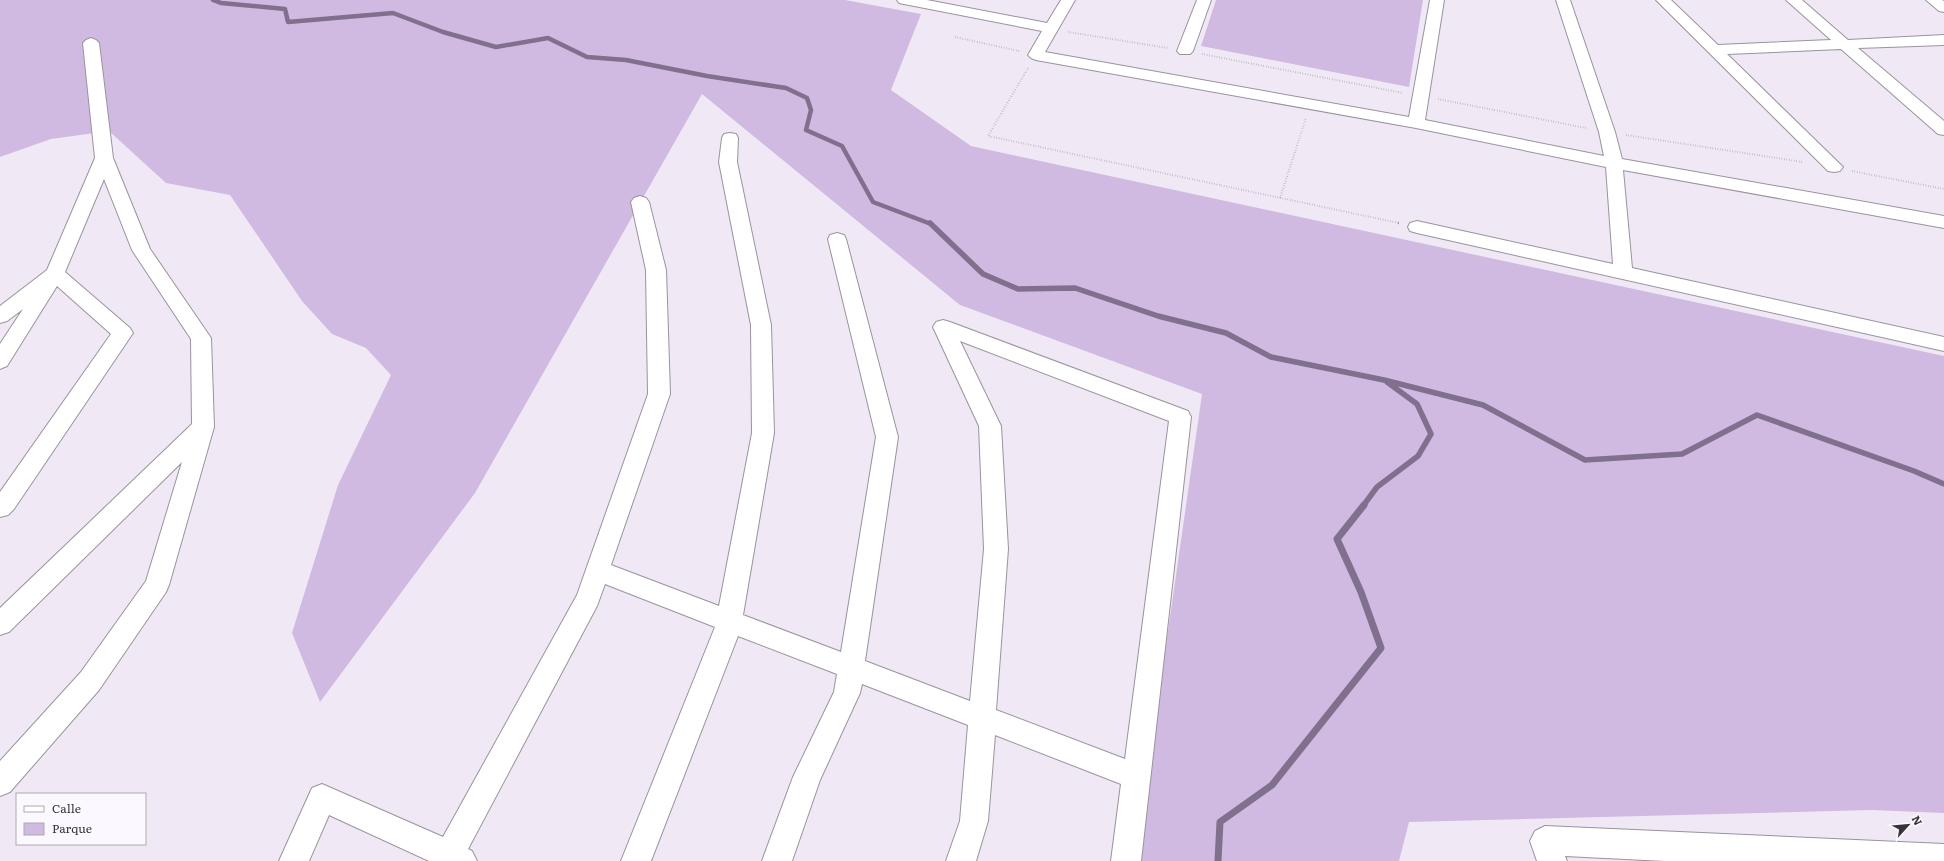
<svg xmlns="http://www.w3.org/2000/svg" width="1944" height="861" font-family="Literata,serif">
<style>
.green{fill:#d0bae2}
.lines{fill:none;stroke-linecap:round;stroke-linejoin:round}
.stream-far2{stroke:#806f8d;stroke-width:4.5}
.stream-far1{stroke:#806f8d;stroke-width:5.5}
.stream{stroke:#806f8d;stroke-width:7}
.minor-casing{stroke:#99939d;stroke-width:2}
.path-far1{stroke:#a49fa8;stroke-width:2;stroke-dasharray:0.5 2;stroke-linecap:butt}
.path{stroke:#a49fa8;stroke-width:2.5;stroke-dasharray:1 3;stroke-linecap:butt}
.minor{fill:#fff;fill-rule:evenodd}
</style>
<rect width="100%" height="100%" fill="#f0e9f5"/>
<!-- green -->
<path class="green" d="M0,0h845l76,14 -30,76 80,56 973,210v457l-72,-3 -463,12 -10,39h-264l67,-467 -242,-89 -258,-211 -227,399 -155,209 -28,-69 46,-148 53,-110 -25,-27 -34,-14 -30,-33 -72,-106 -64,-12 -57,-52 -58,8 -51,18z
M1216,0h207l-14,87 -208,-41z"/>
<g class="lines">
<!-- stream-far2 -->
<path class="stream-far2" d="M213,0l8,3 64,6 3,13 105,-9 50,19 53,15 52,-9 39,19 39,3 81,16 79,12 21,10 4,12 -5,20 36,16 31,56 58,22"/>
<!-- stream-far1 -->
<path class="stream-far1" d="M930,223l53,51 35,15 57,-1 83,28 68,17 45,24 113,23 99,25 102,55 97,-6 75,-39 157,56 30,13
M1363,506l14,-19 41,-31 13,-22 -14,-30 -30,-22"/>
<!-- stream -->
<path class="stream" d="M1218,861l2,-39 52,-37 109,-137 -20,-56 -24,-53 27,-34"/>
<defs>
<path id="minor" d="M897,0h30l120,23 14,-23h14l-30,52 364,65 21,-117h14l-19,120 179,36 -5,-24 -43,-132h14l45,132 7,27 322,57v12l-321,-58 9,98 312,69v14l-527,-118 -7,-2 -2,-4 2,-4 7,-2 196,43 -7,-97 -190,-39 -380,-68 -5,-2 -3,-3 14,-24 -138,-27 -5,-1z
M1197,0h14l-18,51 -3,3h-10l-3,-3z
M1656,0h15l47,45 113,-5 -45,-40h16l46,40 96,-5v10l-86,3 86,73v14l-6,-1 -97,-85 -114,5 116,113 -3,4 -6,1 -6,-1z
M1926,0h16l2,1v11l-5,-1z
M91,38l5,2 3,3 14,115 37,91 61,89 3,89 -45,158 -3,7 -67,98 -89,102 -10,4v-35l81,-89 65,-91 36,-119 -173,170 -9,3v-27l192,-184 -1,-85 -59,-89 -28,-71 -39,93 65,56 3,5 -119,176 -6,6 -8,2v-25l111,-158 -54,-48 -50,80 -7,3v-25l23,-35 -16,12 -7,2v-17l47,-36 48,-112 -12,-115 3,-3z
M730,133l6,1 2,4 -1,24 34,163 3,108 -31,182 98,37 35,-215 -48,-198 2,-4 7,-2 7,2 2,4 52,198 -33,224 105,40 14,-152 -5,-123 -46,-99 3,-5 7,-2 7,2 238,89 3,6 -50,444h-30l10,-77 -126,-49 -7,86 -12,40h-30l14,-40 8,-96 -106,-41 -2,9 -40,87 -28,81h-30l31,-84 41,-85 3,-18 -99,-38 -87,225h-30l94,-234 -110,-43 -8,22 -129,243 4,2 5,10h-48l-100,-46 -20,46h-30l33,-73 10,-4 121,53 134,-242 71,-201 -2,-124 -15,-68 3,-4 6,-2 6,2 3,4 17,68 4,124 -59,171 108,41 33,-173 -1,-108 -32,-163 3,-24 2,-4zM960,341l209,80 -44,338 -129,-49 12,-161 -7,-123z
M1545,826l399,18v17h-279l-100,-5 2,5h-30l-7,-20 5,-10z"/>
</defs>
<!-- minor casing -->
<use href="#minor" class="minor-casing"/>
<!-- path-far1 -->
<path class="path-far1" d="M1068,32l100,16
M955,37l64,14
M1202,54l201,39
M1028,68l-40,68 411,87
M1438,99l148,29
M1626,135l177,27
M1852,171l92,18
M1280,198l26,-80"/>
<!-- path -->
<path class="path" d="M1398,223h1"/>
<!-- minor -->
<use href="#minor" class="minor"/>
</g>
<!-- legend -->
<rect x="16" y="793" width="130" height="52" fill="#fcf8ff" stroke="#adaaaf"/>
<rect x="24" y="806" width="20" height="6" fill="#ffffff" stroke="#adaaaf"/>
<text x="52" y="813" font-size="12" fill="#363438">Calle</text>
<rect x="24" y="823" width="20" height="12" fill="#d0bae2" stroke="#adaaaf"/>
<text x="52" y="833" font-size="12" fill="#363438">Parque</text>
<!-- north arrow -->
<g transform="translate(1908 825) rotate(63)" stroke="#fcf8ff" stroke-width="3" paint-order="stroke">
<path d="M0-3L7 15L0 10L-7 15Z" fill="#363438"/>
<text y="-6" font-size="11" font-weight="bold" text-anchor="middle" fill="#363438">N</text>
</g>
</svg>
